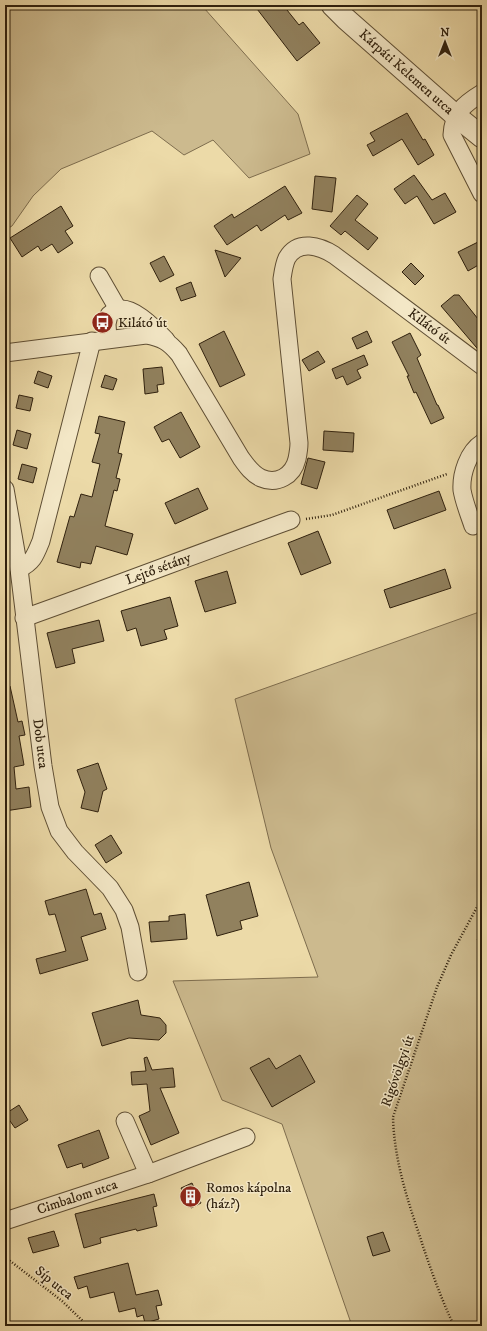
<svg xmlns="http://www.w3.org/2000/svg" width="487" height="1331" font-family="'IM FELL DW Pica',serif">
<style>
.green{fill:#ccba8e;stroke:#7e6d4e}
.building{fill:#91815e;stroke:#2f200d}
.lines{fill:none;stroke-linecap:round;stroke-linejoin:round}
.minor-casing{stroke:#5e4e34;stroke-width:19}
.tertiary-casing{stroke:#5e4e34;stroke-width:23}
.path{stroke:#2f200d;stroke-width:2.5;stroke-dasharray:1 2;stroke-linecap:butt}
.minor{stroke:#f3e7c6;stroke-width:17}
.tertiary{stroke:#f3e7c6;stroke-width:21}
.labels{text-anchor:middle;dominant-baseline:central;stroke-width:3;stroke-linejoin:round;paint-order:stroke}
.street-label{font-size:14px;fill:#2f200d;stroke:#f3e7c6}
.poi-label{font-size:14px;fill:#2f200d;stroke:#f3e7c6;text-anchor:start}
</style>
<rect width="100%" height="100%" fill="#ecdaa8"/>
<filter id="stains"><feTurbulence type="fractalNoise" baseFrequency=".005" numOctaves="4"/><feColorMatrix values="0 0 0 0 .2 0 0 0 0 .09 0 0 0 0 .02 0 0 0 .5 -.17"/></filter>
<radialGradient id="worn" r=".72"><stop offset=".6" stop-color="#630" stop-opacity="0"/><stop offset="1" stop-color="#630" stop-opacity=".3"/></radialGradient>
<!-- green -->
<path class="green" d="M5,5h202l-3,3 94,106 12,40 -61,24 -36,-38 -29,15 -32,-24 -91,38 -28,27 -21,30 -7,4z
M482,611v318l-5,11h5v386h-130l-70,-202 -60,-24 -49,-119 145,-4 -47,-129 -36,-149z"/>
<!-- building -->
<path class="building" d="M254,5h29l16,20 4,-3 17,21 -23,18z
M407,113l16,27 2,-1 9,16 -16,10 -16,-26 -29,17 -6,-11 8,-4 -5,-8z
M414,175l18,25 13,-7 11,19 -22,12 -17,-28 -12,8 -11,-15z
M315,176l21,2 -4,34 -20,-3z
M285,186l17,27 -14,7 -3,-5 -24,16 -4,-6 -30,20 -13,-19 18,-12 2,4z
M357,195l11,9 -13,16 23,18 -10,12 -23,-19 -4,4 -11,-9z
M61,206l12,20 -8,5 8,12 -15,10 -6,-9 -11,7 -3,-5 -16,11 -12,-19z
M482,240v23l-14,8 -10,-19z
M215,250l26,8 -16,19z
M164,256l10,19 -14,7 -10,-19z
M411,263l13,13 -9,9 -13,-13z
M191,282l5,14 -15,5 -5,-13z
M454,295h5l23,29v30l-41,-48z
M224,331l21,44 -25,12 -21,-43z
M367,331l5,11 -15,7 -5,-11z
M410,333l11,22 -4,3 20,47h1l6,13 -13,6 -15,-32 -2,1 -7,-17h2l-17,-34z
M318,351l7,11 -16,9 -7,-11z
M364,355l4,10 -11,5 4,8 -14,7 -4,-9 -7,3 -4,-10z
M162,367l2,17 -7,1 1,7 -13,2 -2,-25z
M38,371l14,5 -4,12 -14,-5z
M105,375l12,4 -4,11 -12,-3z
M19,395l14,3 -3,13 -14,-3z
M181,412l19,35 -20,11 -11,-19 -7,3 -8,-15z
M99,416l26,6 -7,31 4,1 -6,24 4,1 -3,12 -3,-1 -9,36 28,8 -6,21 -31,-9 -5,18 -10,-2 -1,6 -23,-6 13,-46 4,1 7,-23 11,3 8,-33 -8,-2 8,-28 -5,-1z
M17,430l14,4 -4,15 -14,-4z
M324,431l30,2 -1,19 -30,-2z
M308,458l17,4 -8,27 -16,-5z
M22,464l15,4 -4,15 -15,-4z
M198,488l10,21 -33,15 -10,-21z
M439,491l7,19 -52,19 -7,-19z
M318,531l13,32 -30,12 -13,-32z
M445,569l6,19 -61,20 -6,-18z
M227,571l9,32 -31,9 -10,-31z
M170,597l8,29 -14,4 3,9 -26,7 -5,-18 -9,3 -6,-20z
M99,620l5,21 -32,8 3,14 -19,5 -9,-35z
M5,686h5l8,36 4,-1 3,14 -6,1 5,29 -10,2 2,22 13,-2 2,20 -26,4z
M98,763l9,26 -4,2 -5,21 -17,-4 4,-16 -8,-22z
M111,835l11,18 -16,10 -11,-18z
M249,882l9,34 -18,5 2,8 -25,7 -11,-41z
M86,889l8,26 7,-2 5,16 -25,8 7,23 -48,14 -4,-15 30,-8 -11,-37 -6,1 -4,-14z
M185,914l2,25 -36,3 -2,-20 20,-1v-5z
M138,1000l3,15 19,3 6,7v8l-7,7 -30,-2 -27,8 -10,-33z
M300,1055l15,27 -43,25 -22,-39 19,-10 7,11z
M147,1057l5,13 21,-2 2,19 -15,1 19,45 -28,12 -12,-29 11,-5 -3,-27 -15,1 -1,-13 15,-1 -2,-13z
M19,1105l9,15 -13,8 -10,-14z
M99,1130l10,28 -26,10 -1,-5 -15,5 -9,-23z
M192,1183l9,20 -10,5 -10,-20z
M154,1194l3,12 -4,1 4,19 -20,5 -1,-2 -36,9 1,5 -17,5 -9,-34z
M54,1231l5,15 -26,7 -5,-15z
M383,1232l7,19 -17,5 -6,-19z
M128,1263l8,32 22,-5 4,15 -6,1 3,13 -14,4 -2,-8 -6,2 -2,-9 -16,4 -5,-20 -24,6 -3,-12 -9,3 -4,-12z"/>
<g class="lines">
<defs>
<g id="minor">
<path d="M482,93c-18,11 -29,20 -30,42l30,59"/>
<path d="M99,276l19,33"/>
<path d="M108,339l-1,-15 2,-9c2,-2 5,-4 8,-5 15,-6 39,20 49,30"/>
<path id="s1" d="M5,353l141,-18c16,3 22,6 33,19l62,104c5,7 11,16 20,20 16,7 32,-2 36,-19 1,-5 2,-10 2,-16l-17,-164c1,-7 2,-15 5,-21 11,-19 33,-12 47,-3l148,111"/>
<path id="s2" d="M5,489l14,80 24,197 7,41 9,24 16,21 35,36 14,22 6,17 8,45"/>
<path d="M473,526c-4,-12 -9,-24 -11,-36 -1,-16 6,-38 20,-47"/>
<path d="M19,569c14,-7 16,-13 22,-28l51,-200"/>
<path id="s3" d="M24,618c90,-32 178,-66 267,-98"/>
<path d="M125,1121l23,53"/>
<path id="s4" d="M5,1221l143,-47 98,-37"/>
</g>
<g id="tertiary">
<path id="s5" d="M332,5l14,14 110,97 26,21"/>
</g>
</defs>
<!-- minor casing -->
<use href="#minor" class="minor-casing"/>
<!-- tertiary casing -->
<use href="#tertiary" class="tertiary-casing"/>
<!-- path -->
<path class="path" d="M306,519l26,-4 115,-41
M5,1257l57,44 26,25
M454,1326c-14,-30 -25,-61 -35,-92 -13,-38 -25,-77 -26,-117l44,-130 14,-32 31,-57"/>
<!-- minor -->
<use href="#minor" class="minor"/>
<!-- tertiary -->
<use href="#tertiary" class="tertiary"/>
</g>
<!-- icons -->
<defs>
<symbol id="bus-disc" viewBox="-11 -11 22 22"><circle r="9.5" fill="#8f2418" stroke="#f3e7c6"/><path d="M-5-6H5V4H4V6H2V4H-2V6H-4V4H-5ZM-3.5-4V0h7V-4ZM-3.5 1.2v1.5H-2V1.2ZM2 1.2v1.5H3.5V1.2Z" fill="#fff"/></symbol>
<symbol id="building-disc" viewBox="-11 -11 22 22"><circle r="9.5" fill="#8f2418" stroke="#f3e7c6"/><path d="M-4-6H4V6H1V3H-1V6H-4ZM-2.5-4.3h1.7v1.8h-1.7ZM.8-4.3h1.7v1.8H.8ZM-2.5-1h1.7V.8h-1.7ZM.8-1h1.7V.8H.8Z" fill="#fff"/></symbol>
</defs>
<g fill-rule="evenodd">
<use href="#bus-disc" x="90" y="310" width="25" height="25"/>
<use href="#building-disc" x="178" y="1184" width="25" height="25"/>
</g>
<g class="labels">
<!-- street labels -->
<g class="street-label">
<text stroke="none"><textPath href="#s5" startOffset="100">Kárpáti Kelemen utca</textPath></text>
<text stroke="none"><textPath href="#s1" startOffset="753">Kilátó út</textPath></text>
<text stroke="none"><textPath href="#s3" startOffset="143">Lejtő sétány</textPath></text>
<text stroke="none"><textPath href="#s2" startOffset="257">Dob utca</textPath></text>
<text transform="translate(398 1071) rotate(-71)">Rigóvölgyi út</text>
<text stroke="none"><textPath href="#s4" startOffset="76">Cimbalom utca</textPath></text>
<text transform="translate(54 1283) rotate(39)">Síp utca</text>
</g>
<!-- poi labels -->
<g class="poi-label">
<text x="118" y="323">Kilátó út</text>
<text x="206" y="1188">Romos kápolna<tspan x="206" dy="16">(ház?)</tspan></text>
</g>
</g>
<!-- margin -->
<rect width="487" height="1331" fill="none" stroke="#ecdaa8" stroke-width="20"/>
<rect x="6" y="6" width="475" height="1319" fill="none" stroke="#2f200d" stroke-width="2"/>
<rect x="10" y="10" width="467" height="1311" fill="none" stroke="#2f200d"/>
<!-- north arrow -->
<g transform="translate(445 42)" stroke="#f3e7c6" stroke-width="3" paint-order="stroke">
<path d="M0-3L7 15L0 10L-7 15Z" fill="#2f200d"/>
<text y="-6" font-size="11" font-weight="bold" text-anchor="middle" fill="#2f200d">N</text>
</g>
<rect width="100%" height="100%" filter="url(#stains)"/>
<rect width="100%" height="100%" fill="url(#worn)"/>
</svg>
